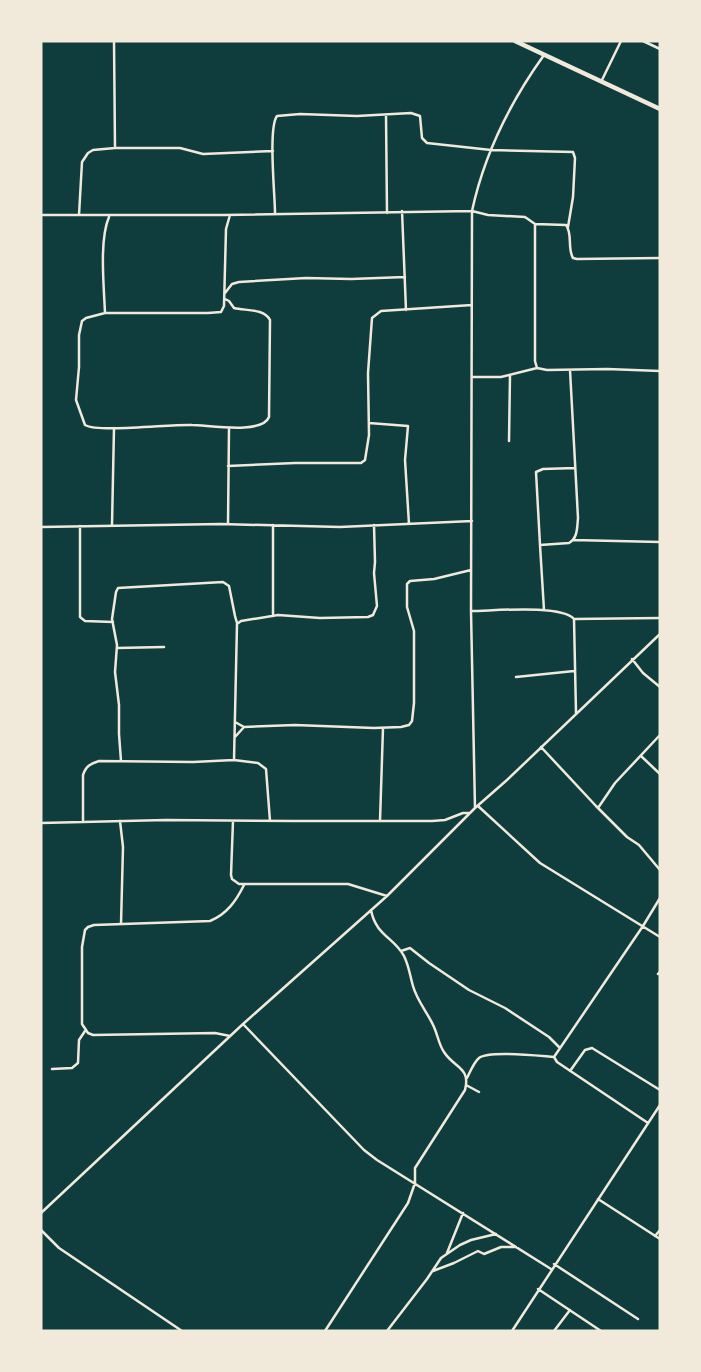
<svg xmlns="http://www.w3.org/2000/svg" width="701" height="1372" font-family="Inter,sans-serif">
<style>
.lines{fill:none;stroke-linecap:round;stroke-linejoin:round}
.minor{stroke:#f1e9da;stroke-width:2.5}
.trunk{stroke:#f1e9da;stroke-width:4.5}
</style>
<rect width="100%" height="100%" fill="#0f3d3e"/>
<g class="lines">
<!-- minor -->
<path class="minor" d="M114,41l1,107
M643,41l17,8
M601,82l20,-41
M386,115l1,98
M402,211l4,99
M275,213c0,-18 -7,-85 2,-97l23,-2 57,2 54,-3 9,3 2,22 5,5 64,7 82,2 2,6 -2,39 -5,30
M41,215h184l247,-4 16,4 37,2 10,7 31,1c7,9 1,23 7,33l4,1 83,-1
M79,215l3,-53 6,-9 5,-3 22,-2h65l23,6 70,-3
M109,217c-10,23 -5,70 -4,96h103l13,-1 3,-6 2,-77 4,-14
M535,224v137l2,7 10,2 60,-1 53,2
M225,293l7,-9 7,-2 67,-4 45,1 54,-2
M105,313l-19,5 -4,3 -3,14v32l-3,33 9,25c14,8 86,-1 107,0 16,0 70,10 77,-8l1,-97c-6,-12 -25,-9 -36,-12l-5,-7 -4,-2
M472,377h29l36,-9
M369,423l39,3 -3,34 4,64
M509,441l1,-66
M228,466l67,-3h66l4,-3 4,-25 -1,-62 4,-55 9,-7 91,-6
M228,524l1,-96
M112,525l2,-97
M273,525v91
M80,526v91l5,4 28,1
M41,527l180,-3 119,3 132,-6
M573,540l87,2
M540,545l-4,-73 7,-3 32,-1
M544,610l-4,-65 29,-2c9,-5 8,-16 9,-25l-8,-148
M472,611c20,0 89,-7 102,8l2,94
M574,619l86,-1
M117,648l47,-1
M632,659l11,14 17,14
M516,677l58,-6
M235,722l9,5 51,-2 79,3 27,-1 8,-2 3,-4 2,-18v-72l-7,-24v-23l3,-3 24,-2 37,-9
M235,737l9,-10
M541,747l55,59 31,31 12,8 21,25
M641,756l19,18
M234,760l3,-136 4,-3 37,-6 42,3 48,-1 5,-2 4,-9 -3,-33 1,-11 -1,-37
M121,761l-2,-27v-29l-4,-33 2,-27 -5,-26 4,-27 2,-4 105,-6 6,4 6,30 2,7
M478,806l62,57 120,74
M475,808l-4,-197 1,-400c12,-56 39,-110 72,-156
M598,808l17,-25 45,-48
M120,821l3,26 -2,77
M233,821l-2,54 1,4 7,5h109l39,12
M380,821l3,-93
M83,822v-47c3,-9 7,-11 16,-14l94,1 41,-2 24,3 8,6 4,52
M41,823l125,-3 128,1h138l13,-1 18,-7h7
M401,951l9,-3 19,15 40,27 36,18 44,29 10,10
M658,974l2,-2
M243,1024l121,126 13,10 174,109
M230,1036l-15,-3 -122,2 -5,-2 -6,-9v-77l3,-17 3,-3 6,-2 116,-4c17,-7 26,-20 34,-36
M52,1069l20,-1 6,-5 1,-23 6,-9
M570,1071l15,-21 7,-2 68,42
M467,1078c3,-6 7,-16 12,-20 10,-8 61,-2 75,-1
M466,1085l13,7
M648,1123l-91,-61 -3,-5 89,-131 17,-28
M598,1199l62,40
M41,1213l202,-189 144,-128 88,-88 32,-28 153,-146
M41,1230l18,18 123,83
M655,1236l5,-6
M447,1253l16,-40
M554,1264l84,55
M433,1271l21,-8 24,-12 6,3 17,-7h15
M538,1289l63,42
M325,1331l83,-128 7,-20v-15l50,-78c6,-23 -11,-22 -21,-38 -5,-7 -6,-16 -10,-25 -6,-14 -17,-26 -21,-41 -3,-10 -4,-20 -9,-30 -10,-19 -28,-20 -33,-46
M387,1331l40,-52 14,-21 19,-13 11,-5 25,-6
M512,1331l148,-226
M554,1331l16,-21"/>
<!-- trunk -->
<path class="trunk" d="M515,41l145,68"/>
</g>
<!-- border -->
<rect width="701" height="1372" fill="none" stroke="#f1e9da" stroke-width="85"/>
</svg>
